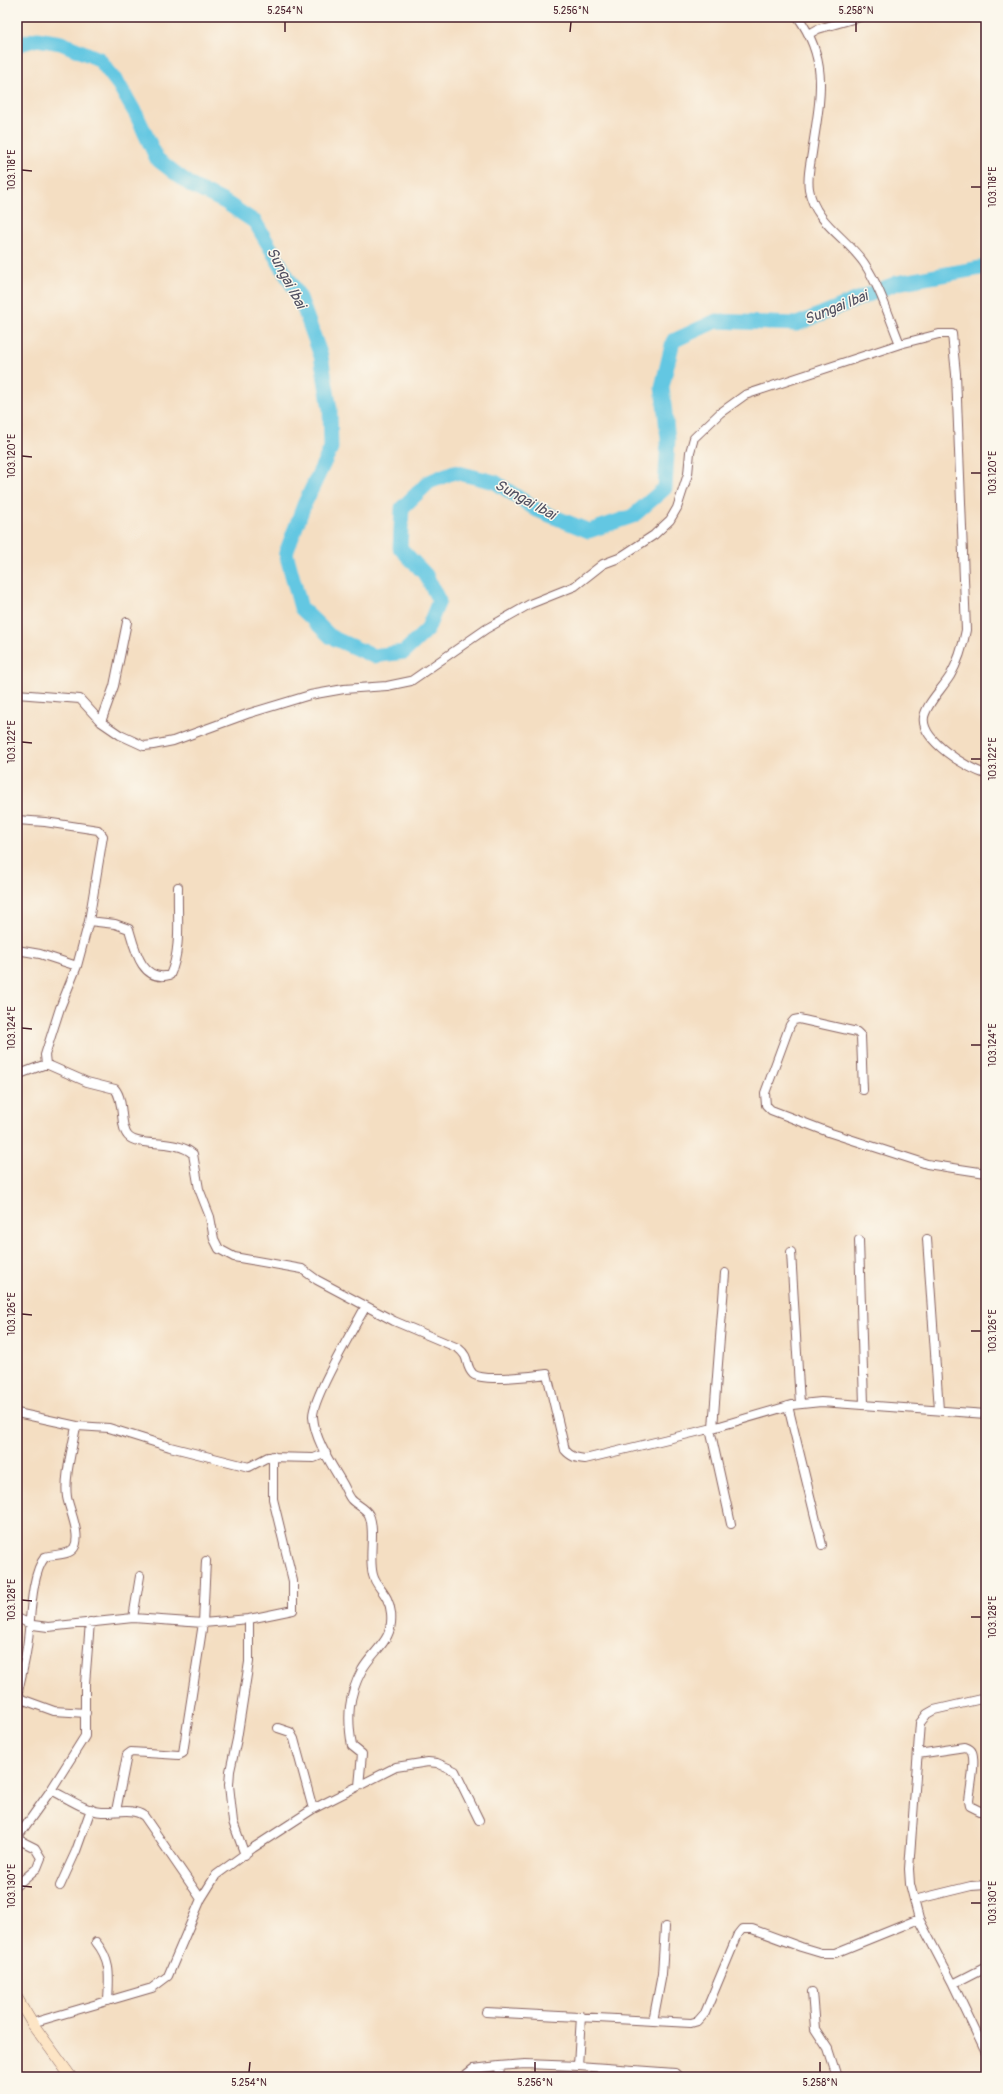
<svg xmlns="http://www.w3.org/2000/svg" width="1003" height="2094" font-family="Pangolin,sans-serif">
<style>
.lines{fill:none;stroke-linecap:round;stroke-linejoin:round}
.river{stroke:#64c7e2;stroke-width:15}
.minor-casing{stroke:#866260;stroke-width:10}
.secondary-casing{stroke:#866260;stroke-width:12}
.minor{stroke:#fff;stroke-width:8}
.secondary{stroke:#fde5c5;stroke-width:11}
.ticks{fill:none;stroke:#4a1f2b;stroke-width:1.5}
.labels{text-anchor:middle;dominant-baseline:central;stroke-width:3;stroke-linejoin:round;paint-order:stroke}
.water-label{font-size:15px;font-style:italic;fill:#525162;stroke:#fbf7ec}
.neatline{fill:none;stroke:#4a1f2b;stroke-width:1.5}
.ticks-label{font-size:10px;text-anchor:middle;fill:#4a1f2b}
</style>
<rect width="100%" height="100%" fill="#fbf7ec"/>
<filter id="ink" filterUnits="userSpaceOnUse"><feTurbulence type="fractalNoise" baseFrequency=".025" numOctaves="2"/><feDisplacementMap in="SourceGraphic" scale="8" xChannelSelector="R" yChannelSelector="G"/><feConvolveMatrix kernelMatrix="1 2 1 2 8 2 1 2 1" color-interpolation-filters="sRGB"/></filter>
<filter id="wash" filterUnits="userSpaceOnUse"><feTurbulence type="fractalNoise" baseFrequency=".012" numOctaves="4" result="noise"/><feDisplacementMap in="SourceGraphic" scale="16" xChannelSelector="R" yChannelSelector="G"/><feGaussianBlur stdDeviation="0.9" result="paint"/><feColorMatrix in="noise" values="0 0 0 0 0 0 0 0 0 0 0 0 0 0 0 0 0 1.4 0 .05"/><feComposite in="paint" operator="in"/></filter>
<g filter="url(#wash)">
<rect width="100%" height="100%" fill="#f4dec2"/>
<g class="lines">
<!-- river -->
<path class="river" d="M17,45l20,-6 24,4 38,16 20,26 18,31 20,43 35,27 33,16 30,20 45,76 21,58 9,53 1,39 -27,57 -18,48 15,55 30,29 42,19 31,-4 23,-22 12,-29 -13,-26 -26,-27 2,-40 27,-26 25,-10 41,10 42,28 52,21 44,-15 32,-28 3,-49 -6,-52 11,-46 43,-20 81,3 100,-41 89,-16"/>
</g>
</g>
<g filter="url(#ink)">
<g class="lines">
<defs>
<path id="minor" d="M798,17c33,46 21,85 14,136 -2,13 -5,24 -3,36 5,33 38,49 55,74 16,24 25,54 36,81
M809,34l9,-5 42,-12
M17,694l63,5 21,23 19,13 24,11 9,-1 20,-4 74,-27 63,-19 34,-6 43,-3 24,-5 75,-52 44,-25 45,-18 28,-22 16,-6 35,-23 16,-15 7,-12 11,-34 2,-22 4,-14 26,-25 25,-18 155,-51 39,-10h13l4,40 10,256c-3,16 -8,32 -16,46 -8,13 -23,27 -26,41 -4,23 44,52 62,57
M101,722l13,-36 13,-64
M17,820l28,2 53,8 5,6 -14,85 -12,45 -17,42 -15,47 1,9 41,18 28,7c10,12 4,37 13,47 11,12 48,2 65,18l6,35 11,28 4,22 5,10 15,8 68,12 15,11 77,41 64,27c13,10 6,17 15,26 9,8 61,2 74,0l18,76c6,7 11,8 20,9l128,-31 79,-23 29,-3 165,12
M89,921l26,3 14,5c6,21 13,54 41,46 12,-25 7,-60 8,-88
M17,950l23,4 37,12
M17,1075l29,-11
M863,1090l-2,-54 -4,-4 -58,-13 -5,1 -4,5 -25,68 1,12 5,5 60,23 96,31 59,9
M927,1239l12,171
M859,1240l5,164
M791,1252l9,152
M788,1406l34,139
M17,1413l60,13 32,2 61,19 79,20 19,-10 46,1 12,-5
M76,1426c-3,20 -12,51 -9,71 2,12 15,39 7,51 -6,8 -20,6 -29,9 -15,18 -14,67 -18,90 -2,15 -6,30 -9,45l3,7 33,12 32,2
M713,1428l12,-155
M710,1429l21,95
M17,1618l16,7 15,2 85,-9 70,5 46,-4 44,-9v-29l-20,-82v-43
M133,1618l7,-42
M278,1728l12,4 4,7 19,70
M918,1754l47,-7c3,1 6,2 7,5 4,10 -2,38 -3,49l1,5 10,5h6
M359,1786l3,-32 -10,-8c-5,-28 -4,-50 10,-76 12,-21 32,-29 29,-57 -2,-20 -15,-25 -18,-38 -5,-18 3,-45 -4,-60 -3,-7 -13,-10 -18,-16 -3,-4 -5,-9 -7,-13 -12,-21 -29,-45 -31,-69 -1,-19 42,-91 53,-111
M51,1790c15,7 34,21 51,22 14,1 30,-5 42,4l57,83
M116,1811l11,-56 4,-3 48,3 4,-2 20,-130 3,-62
M245,1855l-12,-33 -4,-37 1,-14 7,-32 12,-77v-43
M17,1885l20,-17 4,-10 -6,-10 -14,-7 -2,-6 32,-45 34,-54v-52l5,-62
M60,1886l16,-35 15,-42
M914,1900l57,-14 15,-1
M919,1919l-9,-35 -1,-15 11,-146 7,-9 7,-4 52,-12
M96,1942c16,20 13,35 12,59
M953,1984l33,-17
M812,1992l3,37 13,20 9,28
M486,2012l205,11 7,-2 7,-8 33,-79 4,-5h10l49,18 20,6h14l84,-34 34,65 33,69
M653,2021l9,-47 3,-47
M32,2023l120,-35 16,-12 33,-77 15,-24 37,-27 60,-39 83,-42 32,-5 9,1 18,8 24,49
M578,2066l3,-50
M463,2077l10,-8 26,-3
M500,2077l-1,-11 26,-2 53,2 97,7 4,4"/>
<path id="secondary" d="M17,1998l15,25 39,54"/>
</defs>
<!-- minor casing -->
<use href="#minor" class="minor-casing"/>
<!-- secondary casing -->
<use href="#secondary" class="secondary-casing"/>
<!-- minor -->
<use href="#minor" class="minor"/>
<!-- secondary -->
<use href="#secondary" class="secondary"/>
</g>
</g>
<!-- ticks -->
<path class="ticks" d="M285,32v-10M570,32l1,-10M856,32v-10M22,170l10,1M971,187h10M22,456l10,1M971,473h10M22,742l10,1M971,759h10M22,1028l10,1M971,1045h10M22,1314l10,1M971,1331h10M22,1600l10,1M971,1617h10M22,1886l10,1M971,1903h10M249,2072l1,-10M535,2072v-10M820,2072v-10"/>
<g class="labels">
<!-- water labels -->
<g class="water-label">
<text transform="translate(286 278) rotate(62)">Sungai Ibai</text>
<text transform="translate(836 308) rotate(-22)">Sungai Ibai</text>
<text transform="translate(525 500) rotate(29)">Sungai Ibai</text>
</g>
</g>
<!-- margin -->
<rect width="1003" height="2094" fill="none" stroke="#fbf7ec" stroke-width="44"/>
<rect x="22" y="22" width="959" height="2050" class="neatline"/>
<g class="ticks-label">
<text x="285" y="14">5.254°N</text>
<text x="571" y="14">5.256°N</text>
<text x="856" y="14">5.258°N</text>
<text transform="translate(11 170) rotate(-90)" y="4">103.118°E</text>
<text transform="translate(992 187) rotate(-90)" y="4">103.118°E</text>
<text transform="translate(11 456) rotate(-90)" y="4">103.120°E</text>
<text transform="translate(992 473) rotate(-90)" y="4">103.120°E</text>
<text transform="translate(11 742) rotate(-90)" y="4">103.122°E</text>
<text transform="translate(992 759) rotate(-90)" y="4">103.122°E</text>
<text transform="translate(11 1028) rotate(-90)" y="4">103.124°E</text>
<text transform="translate(992 1045) rotate(-90)" y="4">103.124°E</text>
<text transform="translate(11 1314) rotate(-90)" y="4">103.126°E</text>
<text transform="translate(992 1331) rotate(-90)" y="4">103.126°E</text>
<text transform="translate(11 1600) rotate(-90)" y="4">103.128°E</text>
<text transform="translate(992 1617) rotate(-90)" y="4">103.128°E</text>
<text transform="translate(11 1886) rotate(-90)" y="4">103.130°E</text>
<text transform="translate(992 1903) rotate(-90)" y="4">103.130°E</text>
<text x="249" y="2086">5.254°N</text>
<text x="535" y="2086">5.256°N</text>
<text x="820" y="2086">5.258°N</text>
</g>
</svg>
